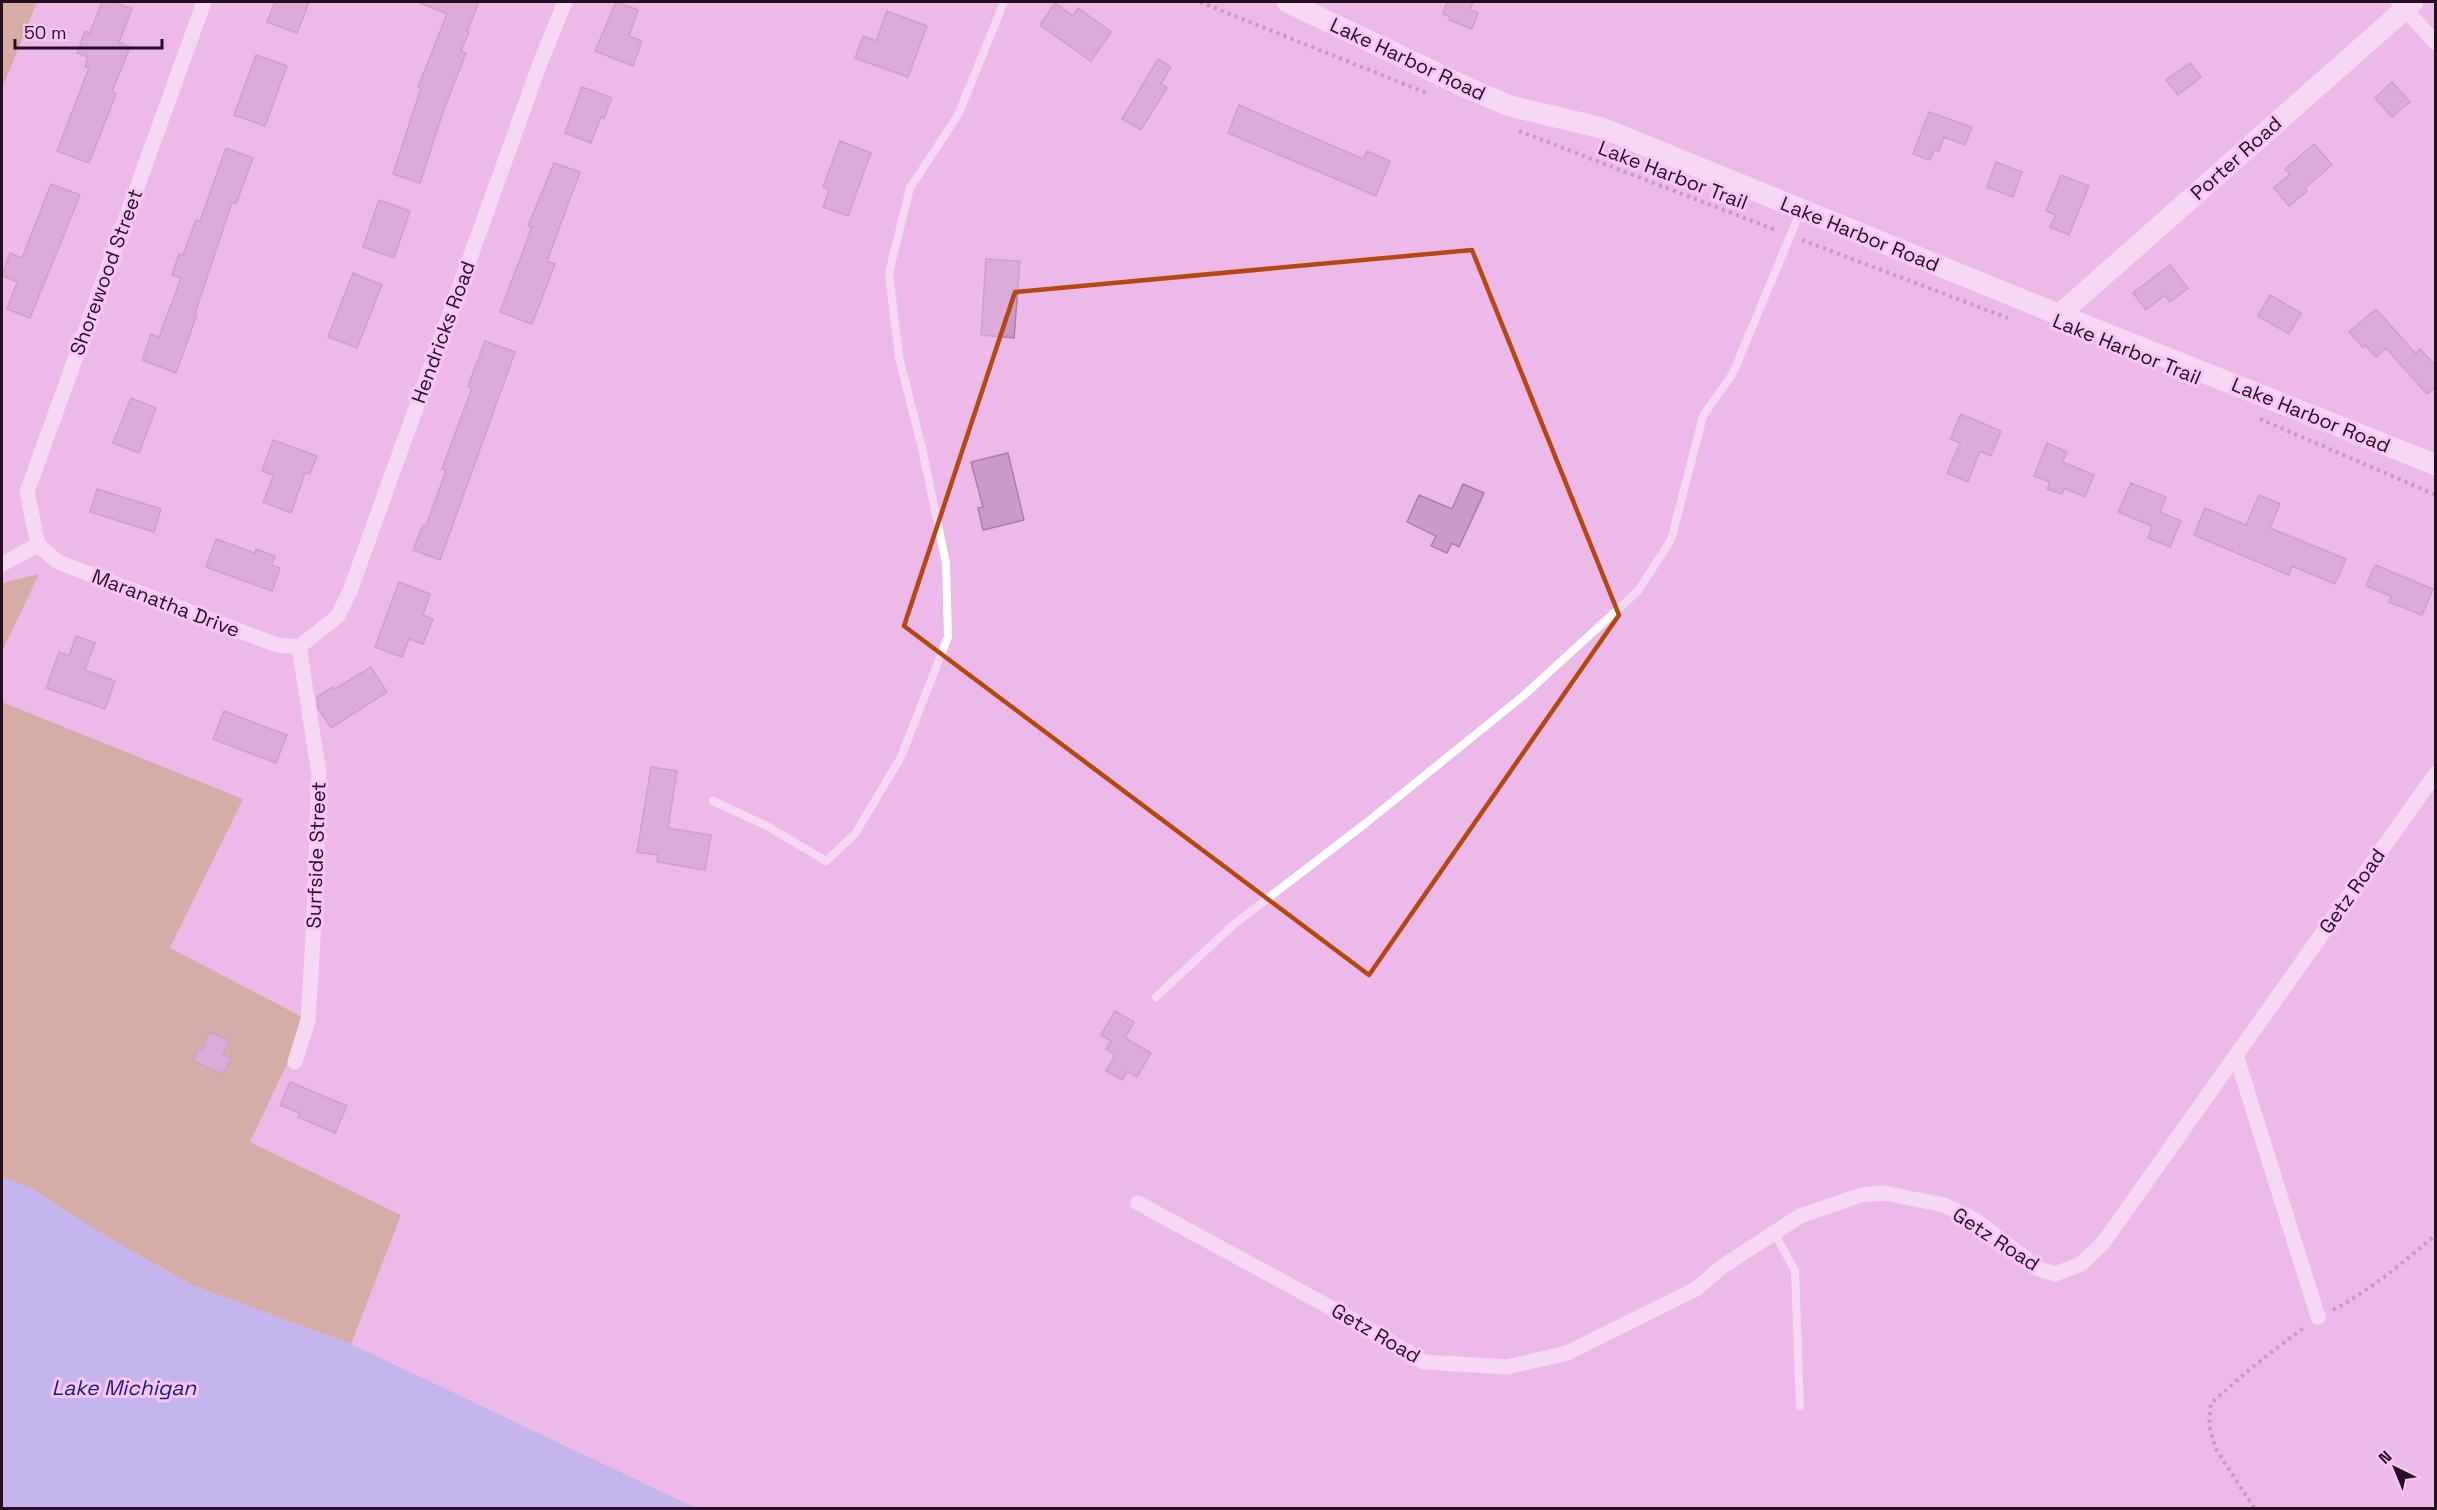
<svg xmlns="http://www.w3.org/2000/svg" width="2437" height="1510" font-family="'Space Grotesk',sans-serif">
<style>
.green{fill:#ba9e57}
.water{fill:#96b0f5}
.building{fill:#cb9ac8;stroke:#ad7daa;stroke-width:1.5}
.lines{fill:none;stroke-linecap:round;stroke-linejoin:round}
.path{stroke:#967194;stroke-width:4;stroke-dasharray:3 4.5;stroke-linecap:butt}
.lane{stroke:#fff;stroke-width:8}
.street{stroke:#fff;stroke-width:15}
.secondary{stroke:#fff;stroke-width:21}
.marked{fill:none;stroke:#b64711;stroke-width:4.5;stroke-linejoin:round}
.labels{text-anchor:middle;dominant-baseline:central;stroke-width:6;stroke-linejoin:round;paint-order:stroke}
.street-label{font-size:20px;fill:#221021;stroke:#f9c6f6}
.water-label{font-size:21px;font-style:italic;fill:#141e80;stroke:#f9c6f6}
</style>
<rect width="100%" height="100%" fill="#ecb9e8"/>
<!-- green -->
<path class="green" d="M2,2h35l-35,87z
M39,574l-37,78v-69z
M2,702l241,97 -73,149 138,72 -58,122 151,73 -50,129 -157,-58 -87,-49 -75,-48 -30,-12z"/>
<!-- water -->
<path class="water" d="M2,1177l30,12 75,48 87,49 157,58 345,164h-694z"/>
<!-- building -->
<path class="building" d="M102,2h10l20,7 -13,33 11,5 -18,45 4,2 -27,69 -32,-12 32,-83 -4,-1 3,-10 -11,-4 8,-22 5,2z
M275,2h34l-12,31 -30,-11z
M418,2h61l-12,29 2,1 -8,19 5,2 -22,56 -24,74 -27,-9 28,-86 -3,-1 29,-73z
M616,2l22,8 -9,26 13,5 -9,25 -38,-15z
M1447,2h26l-3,8 8,3 -6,16 -23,-9 1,-3 -7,-3z
M1055,3l18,13 5,-8 33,24 -20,29 -51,-36z
M887,11l40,15 -19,51 -53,-19 8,-22 13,5z
M256,55l31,11 -22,60 -31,-11z
M1158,59l13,8 -10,17 6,4 -26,42 -19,-11z
M2190,63l11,14 -23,18 -12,-15z
M2392,82l18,20 -18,15 -17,-19z
M582,87l30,11 -8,20 -3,-1 -10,26 -26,-10z
M1239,105l124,54 4,-8 23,10 -14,35 -148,-63z
M1929,112l43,15 -7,18 -21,-8 -5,14 -5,-1 -4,10 -17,-6z
M840,141l31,12 -23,63 -25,-9 6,-17 -6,-3z
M2314,144l18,21 -27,23 2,3 -18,15 -15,-18 16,-14 -5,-5z
M226,148l27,10 -17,46 -4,-2 -37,111 2,1 -21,59 -34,-13 9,-26 8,3 22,-59 -9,-3 7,-21 4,1 13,-35 4,1z
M1996,162l26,10 -9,25 -26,-10z
M554,163l26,9 -33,89 8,3 -23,60 -32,-12 32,-85 -4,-1z
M2061,175l28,11 -20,49 -19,-8 6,-12 -10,-4z
M51,184l29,11 -50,123 -23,-9 10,-27 -15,-7 8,-22 12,5z
M379,200l31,11 -16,47 -31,-11z
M986,259l34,2 -6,77 -33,-3z
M2170,265l18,23 -18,14 -5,-7 -19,15 -13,-17z
M353,273l29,12 -25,63 -29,-11z
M2270,295l31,18 -12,21 -31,-18z
M2376,309l40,45 4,-5 16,17v20l-9,8 -41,-46 -10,9 -11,-12 -2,2 -14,-15z
M485,341l30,11 -75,208 -27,-10 10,-25 3,1 17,-47 3,-9 -4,-1 30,-81 -4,-2z
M131,398l25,10 -17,45 -26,-10z
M1961,414l40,17 -10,25 -11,-5 -12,31 -21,-9 13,-30 -10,-4z
M273,440l44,16 -7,18 -5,-1 -14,40 -28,-11 11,-27 -12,-4z
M2047,443l20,9 -4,10 31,13 -9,22 -21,-9 -2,6 -15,-5 3,-7 -16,-6z
M1008,453l16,67 -41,10 -5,-22 5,-1 -12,-45z
M2131,483l35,14 -6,15 21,9 -11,26 -22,-9 4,-12 -34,-14z
M1463,484l21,9 -25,54 -7,-4 -5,10 -16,-7 5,-10 -29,-14 12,-27 33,14z
M97,489l64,20 -7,23 -64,-20z
M2259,495l21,9 -10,24 76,31 -11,25 -43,-18 -3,9 -95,-40 11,-27 41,17z
M216,539l39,14 1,-4 19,7 -3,9 8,3 -8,23 -66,-24z
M2375,565l58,24 -11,26 -33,-13 2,-6 -25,-10z
M399,582l31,12 -7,21 10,4 -10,25 -14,-5 -7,18 -27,-10z
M76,636l19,7 -10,27 30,11 -10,28 -59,-21 13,-36 10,4z
M371,667l16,25 -56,36 -13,-20 -1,-11 16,-10 2,2z
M224,711l63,24 -11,28 -63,-24z
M651,767l26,4 -9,57 43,7 -6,35 -48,-8 1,-7 -21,-3z
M1115,1011l19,11 -9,16 26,15 -14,24 -10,-6 -5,9 -16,-9 9,-16 -9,-6 5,-8 -10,-6z
M209,1032l19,8 -5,15 8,3 -8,16 -30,-13 6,-13 3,1z
M290,1082l57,24 -12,27 -37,-16 2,-4 -20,-8z"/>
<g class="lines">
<!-- path -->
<path class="path" d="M1200,2l229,92
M1519,131l259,100
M1802,240l206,78
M2260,419l176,76
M2333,1310c38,-21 71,-47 103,-76
M2254,1508l-38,-59 -7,-23 2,-23 45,-39 50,-38"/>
<!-- lane -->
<path class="lane" d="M713,801l54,25 59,35 29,-27 46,-77 47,-120 -2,-74 -24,-115 -23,-91 -10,-84 21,-85 48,-73 46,-113
M1156,997l77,-72 133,-102 157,-127 115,-105 33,-51 32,-124 30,-43 68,-163
M1774,1232l21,39 5,135"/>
<!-- street -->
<path class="street" d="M2398,2l38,41
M38,545l-11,-53 177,-490
M38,545l20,17 219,83 22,2
M2,564l36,-19
M299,647l39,-31 12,-25 192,-533 23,-56
M2236,1055l82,262
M295,1062l13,-42 6,-98 5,-148 -20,-127
M1138,1203l210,114 76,45 83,5 60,-14 129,-64 27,-23 77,-50 61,-21 23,-2 60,12 31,15 64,49 16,5 26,-10 22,-21 333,-470"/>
<!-- secondary -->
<path class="secondary" d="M1287,2l185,88 38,16 92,22 470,192 364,145
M2059,315l354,-313"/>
</g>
<!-- marked area -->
<path d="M0 0H2437V1510H0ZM1472,250l147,365 -250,360 -465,-349 111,-334z" fill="#ecb9e8" fill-opacity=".55" fill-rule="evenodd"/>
<path class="marked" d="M1472,250l147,365 -250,360 -465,-349 111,-334z"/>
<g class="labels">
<!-- street labels -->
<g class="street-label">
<text transform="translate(1408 59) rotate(25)">Lake Harbor Road</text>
<text transform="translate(2236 158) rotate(-42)">Porter Road</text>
<text transform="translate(1673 175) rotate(21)">Lake Harbor Trail</text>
<text transform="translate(1860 234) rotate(22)">Lake Harbor Road</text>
<text transform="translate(106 272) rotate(-70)">Shorewood Street</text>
<text transform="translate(443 332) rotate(-70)">Hendricks Road</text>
<text transform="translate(2127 349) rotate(22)">Lake Harbor Trail</text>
<text transform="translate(2311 415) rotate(22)">Lake Harbor Road</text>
<text transform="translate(166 603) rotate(21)">Maranatha Drive</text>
<text transform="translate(316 855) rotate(-88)">Surfside Street</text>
<text transform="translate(2352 891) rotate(-55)">Getz Road</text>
<text transform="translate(1996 1239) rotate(33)">Getz Road</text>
<text transform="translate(1376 1333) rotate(30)">Getz Road</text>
</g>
<!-- water labels -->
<g class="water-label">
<text x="124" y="1387">Lake Michigan</text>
</g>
</g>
<!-- border -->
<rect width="2437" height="1510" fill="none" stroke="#221021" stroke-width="6"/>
<!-- north arrow -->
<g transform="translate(2395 1468) rotate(317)" stroke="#f9c6f6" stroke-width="4.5" paint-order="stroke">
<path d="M0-4.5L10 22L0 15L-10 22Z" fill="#221021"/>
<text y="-9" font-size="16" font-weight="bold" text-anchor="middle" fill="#221021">N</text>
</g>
<!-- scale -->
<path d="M15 39v9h147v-9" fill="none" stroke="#221021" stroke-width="3"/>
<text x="24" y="39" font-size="18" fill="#221021" stroke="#f9c6f6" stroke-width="4.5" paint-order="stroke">50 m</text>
</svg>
